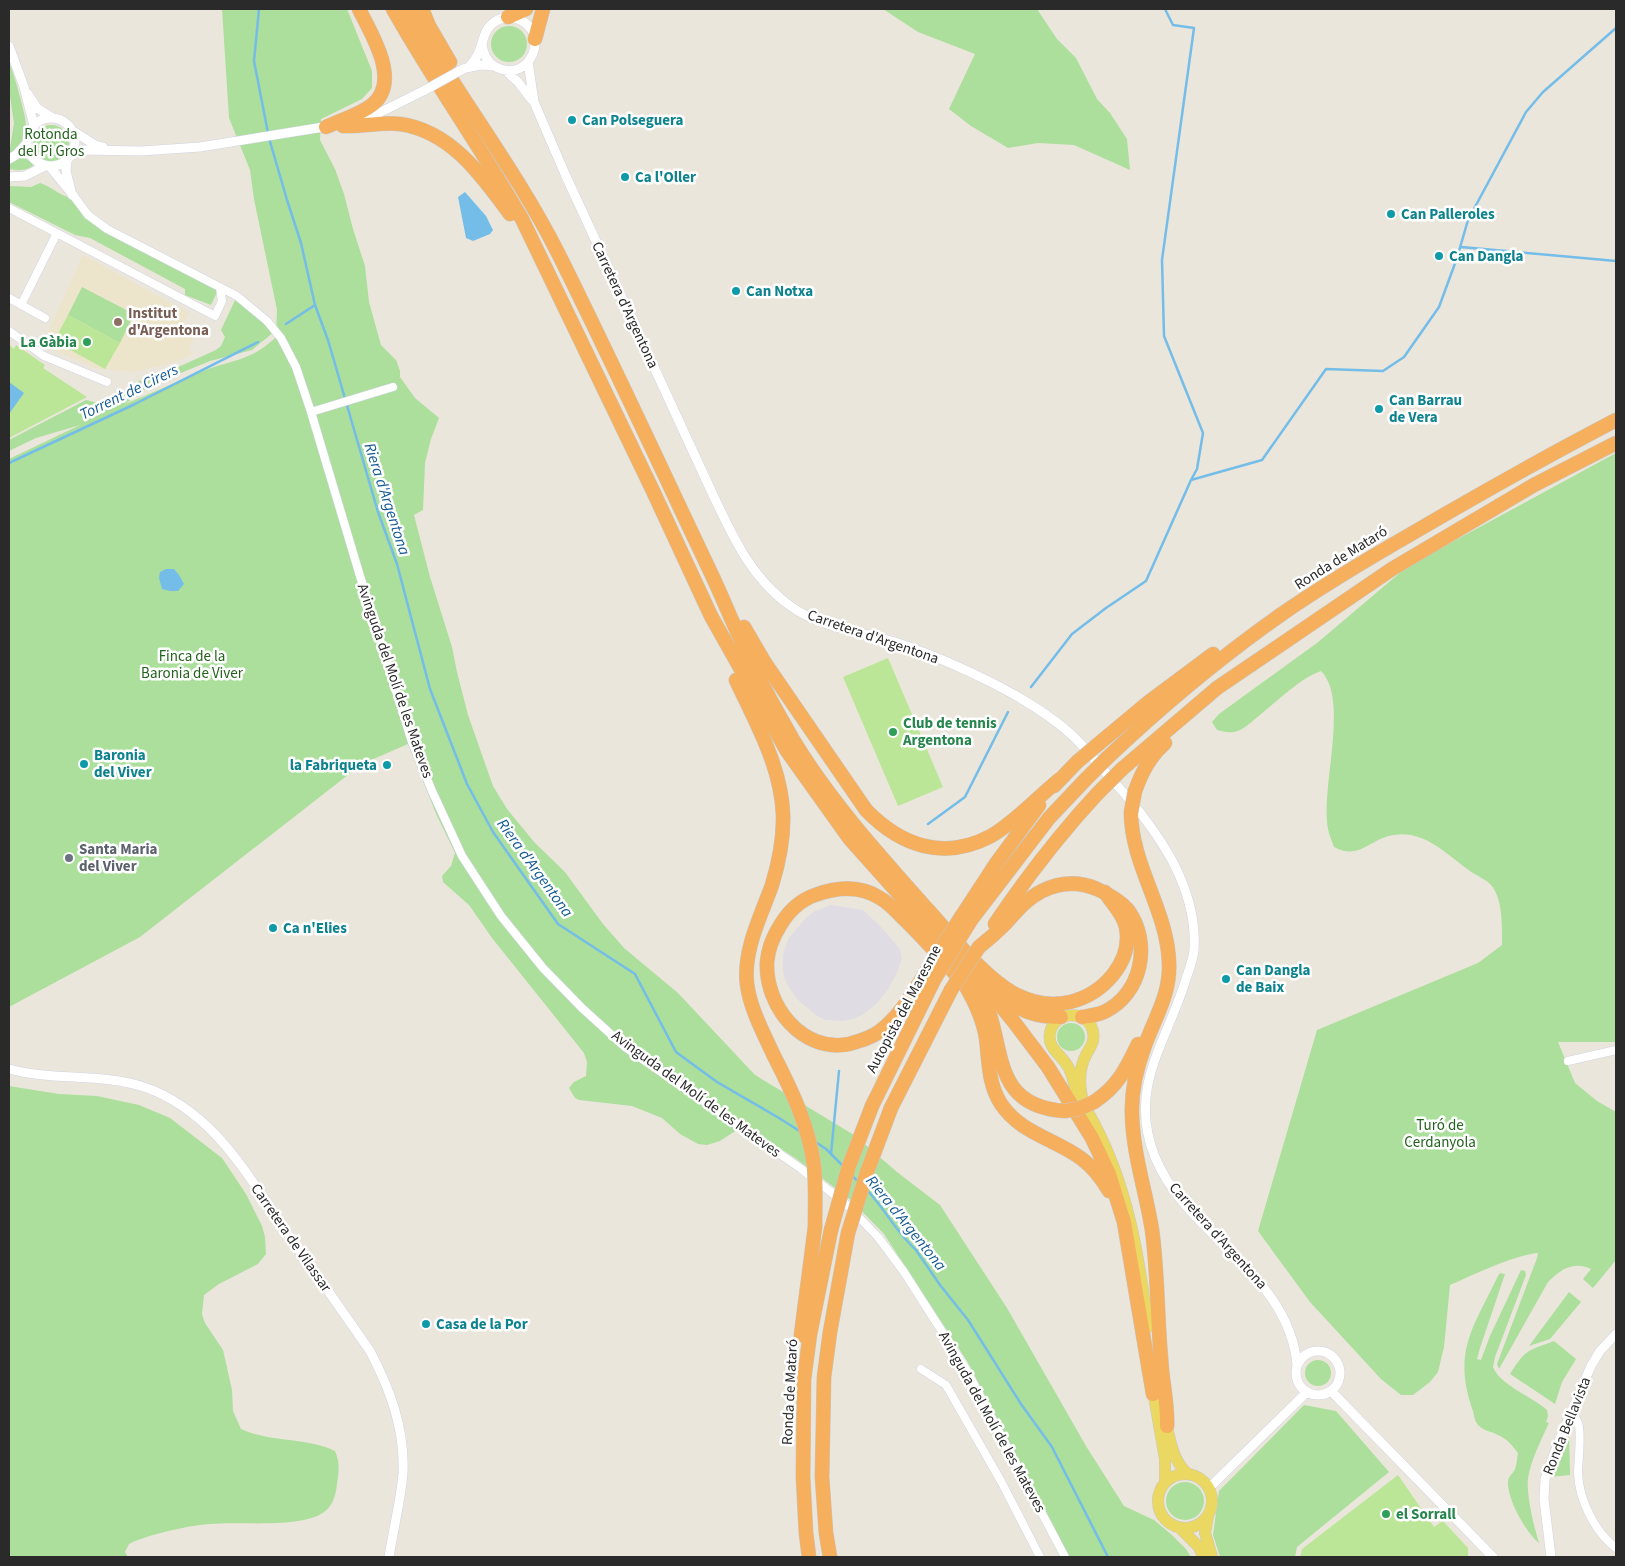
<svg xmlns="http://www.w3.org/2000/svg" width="1625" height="1566" font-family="'Source Sans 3',sans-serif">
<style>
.industrial{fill:#dfdce4}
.education{fill:#ece5cc}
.green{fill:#abdf9b}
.pitch{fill:#bce697}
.water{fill:#74bde8}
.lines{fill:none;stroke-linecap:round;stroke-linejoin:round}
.stream{stroke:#74bde8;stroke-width:2.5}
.minor-casing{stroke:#d1d3e2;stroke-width:9}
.tertiary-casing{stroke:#d1d3e2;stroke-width:10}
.primary-casing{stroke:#c8c8c8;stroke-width:12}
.motorway-casing{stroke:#c8c8c8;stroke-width:15}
.minor{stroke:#fff;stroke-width:8}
.tertiary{stroke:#fff;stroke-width:9}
.primary{stroke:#ead863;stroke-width:11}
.motorway{stroke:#f6af5c;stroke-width:14}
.tertiary-bridge-casing{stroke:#d1d3e2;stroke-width:10;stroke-linecap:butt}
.motorway-bridge-casing{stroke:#c8c8c8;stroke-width:15;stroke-linecap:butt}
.tertiary-bridge{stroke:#fff;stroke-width:9}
.motorway-bridge{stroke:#f6af5c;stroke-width:14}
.culture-dot{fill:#0f9aa8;stroke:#fff;stroke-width:2}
.education-dot{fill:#8d6e63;stroke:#fff;stroke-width:2}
.leisure-dot{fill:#2e9e5b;stroke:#fff;stroke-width:2}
.worship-dot{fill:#6b7280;stroke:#fff;stroke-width:2}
.labels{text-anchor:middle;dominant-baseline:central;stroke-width:5;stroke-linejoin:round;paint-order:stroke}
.culture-label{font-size:15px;font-weight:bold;fill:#0d838f;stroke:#fff;text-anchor:start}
.park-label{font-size:15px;fill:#24631d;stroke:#fff}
.street-label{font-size:15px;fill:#2a2a2a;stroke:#fff}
.education-label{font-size:15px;font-weight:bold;fill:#785e54;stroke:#fff;text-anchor:start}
.leisure-label{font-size:15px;font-weight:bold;fill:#27864d;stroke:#fff;text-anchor:start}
.worship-label{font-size:15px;font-weight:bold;fill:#5b616d;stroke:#fff;text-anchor:start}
.water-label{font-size:16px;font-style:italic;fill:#145a94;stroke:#fff}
</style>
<rect width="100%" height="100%" fill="#ebe6dc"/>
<!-- industrial -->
<path class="industrial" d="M831,905l32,5 19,18 18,21 2,9 -6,17 -9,16 -10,12 -13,11 -11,5 -11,2 -17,-1 -9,-5 -19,-16 -10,-15 -4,-11v-18l5,-16 18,-21 9,-7z"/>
<!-- education -->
<path class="education" d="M83,255l106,58 -9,18 14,8 -6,11 5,4 -18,8 -32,8 -14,2 -34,-4 -53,-23z"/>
<!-- green -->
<path class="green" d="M222,9h125l25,62v17l-10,11 -41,20 -1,21 15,29 9,25 9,35 12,37 4,36 12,43 15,15 4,11v6l15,21 24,20 -8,21 -6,24 -2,47 -9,5 16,62 22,70 5,25 11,43 25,71 14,23 28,34 30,29 38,52 21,24 54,45 77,82 99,60 43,37 43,33 67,103 79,138 38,60 30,14 18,15 14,14 5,8h-122l-102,-196 -83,-127 -33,-34 -56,-42 -53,-34 -2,4 -20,13 -13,4 -9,-1 -18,-10 -18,-16 -30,-12 -53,-6 -4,-2 -6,-10 5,-6 12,-6 1,-14 -3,-9 -92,-115 -23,-33 -26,-23 -1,-6 9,-10 4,-13 -18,-37 -29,-72 -46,20 -222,173 -131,70v-548l71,-34 -44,13 -27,13v-11l77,-40 16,4 15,-7 22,-16 37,-13 40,-18 5,-4 4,-9 -4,-7 15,-32 38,34 -22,18 -42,11 -22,9 -36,15 -27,19c26,-10 52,-23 78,-33 30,-12 47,-9 73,-34l1,-27 -23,-111 -4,-29 -21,-52z
M883,9h154l20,30 19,19 21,41 13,14 17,26 3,31 -56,-25 -36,-2 -30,5 -37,-22 -22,-17 26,-55 -57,-22z
M491 44a18 18 0 1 1 36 0a18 18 0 1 1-36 0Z
M9,62c4,9 18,55 17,65 -1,12 -6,22 -17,28l5,-32 -5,-33z
M33 143a18 18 0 1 1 36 0a18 18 0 1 1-36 0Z
M24,150l2,9 9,5c-8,7 -16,7 -26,5v-7z
M40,183c13,4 19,13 33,15l14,20 131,72 -7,15 -26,-10v-6l-95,-51 -15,-3 -66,-33v-16l22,1z
M82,287l52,27 -14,29 -52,-28z
M1616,453v589h-58l17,41 22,18 19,11v148l-23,28 -10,-9 8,-10c-18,-8 -30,0 -43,13l-49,87 -2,-5 40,-106 1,-5c-24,2 -65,22 -88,32l-6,62 -6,25 -8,10 -17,13h-12l-20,-16 -71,-77 -52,-71 59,-201 161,-67 24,-18c0,-17 1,-40 -8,-56 -4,-8 -17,-13 -24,-18 -23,-16 -45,-41 -76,-36 -24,3 -34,26 -60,12 -2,-6 -5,-12 -6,-18 -8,-41 22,-129 -7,-158 -21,7 -47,33 -66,48 -5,4 -10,9 -15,11 -8,4 -16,2 -23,0l-5,-8 7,-8 98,-71 91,-77z
M1057 1037a14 14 0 1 1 28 0a14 14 0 1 1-28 0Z
M9,1086l50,8 38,2 42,9 31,13 52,40 24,36 16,32 3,11 1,17 -8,10 -39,20 -15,11 -2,19 3,9 18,27 9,40 1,21 8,18c30,14 64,8 94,22 5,11 4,21 2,33 -1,10 -4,22 -13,28 -23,17 -84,9 -114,12 -20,1 -64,11 -81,20l-4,8 3,5h-119z
M1521,1270l4,1 1,4 -31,82 -2,10c6,17 39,30 54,43l1,6 -2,6 3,1c-8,17 -18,37 -21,55 -2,16 6,49 11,65 -13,-10 -32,-44 -31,-61 0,-6 5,-8 7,-13 2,-5 2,-11 3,-16 -6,-8 -11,-14 -20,-18 -7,-4 -17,-4 -22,-13 -2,-3 -2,-8 -3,-11 -21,-59 0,-83 25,-135l2,-3 5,1 -25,74 -3,11 4,1 9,-24z
M1569,1292l12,10 -31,37 -21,7z
M1554,1341l22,18 -14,23 -7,22 -45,-30c16,-25 17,-23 44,-33z
M1305 1373a13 13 0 1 1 26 0a13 13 0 1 1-26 0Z
M1304,1405l32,6 53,61 -92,75 -2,10h-75l-7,-22 6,-44z
M1569,1430l1,45 -19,2 17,-46z
M1166 1501a19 19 0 1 1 38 0a19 19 0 1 1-38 0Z"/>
<!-- pitch -->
<path class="pitch" d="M68,315l52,28 -15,26 -51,-28z
M9,345l5,4 2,-4 29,20 -2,3 44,29 -78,41z
M888,658l55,129 -45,19 -55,-129z
M1398,1475l36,52 9,-6 25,27v9h-168l2,-8z"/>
<!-- water -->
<path class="water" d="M465,192l21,24 7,14 -3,4 -17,7 -7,-3 -8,-41z
M9,382l15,11 -15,21z
M166,569h8l5,6 5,9 -6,7h-8l-8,-2 -3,-11 1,-6z"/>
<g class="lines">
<!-- stream -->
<path class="stream" d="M259,9l-5,52 14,72
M1165,9l8,16 21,3 -32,232 2,76 39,97 -6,36 -6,11
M269,138l18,62 14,43 14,62 13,35 50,172 19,52 33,125 37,95 26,48 65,92 77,50 41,78 41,30 62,36 22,14
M1461,247l155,14
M286,324l29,-19
M9,463l126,-59 123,-62
M1031,687l41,-53 34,-26 40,-27 45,-101 71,-20 64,-91 57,2 21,-14 35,-50 18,-49 11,-38 58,-108 17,-20 73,-64
M928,824l37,-27 43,-85
M814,1141l12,8 18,18
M831,1154l8,-83
M851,1174l8,9
M867,1190c18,19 29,42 49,60l24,35 28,35 53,84 31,43 56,110"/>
<defs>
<path id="minor" d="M73,195l15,20 19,14 130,67 30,25 14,17 15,29 15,45 49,164 52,166 20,49 30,65 39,60 42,52 39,40 43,39 175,121 45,35 33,34 26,35 62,97 99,188
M9,208l206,108 7,-15 -2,-13
M9,298l36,20
M21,305l36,-72
M9,331l35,25 63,26
M311,412l82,-25
M1568,1061l48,-11
M921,1369l25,16 56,98 38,74
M1571,1413c3,3 6,6 7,10 4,7 0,40 0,50 1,27 17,59 38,75"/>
<path id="tertiary" d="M9,46l15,41 10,39
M528,62l6,40 31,72 142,308c22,46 40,92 82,123 30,23 77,27 112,39 54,19 132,54 173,93 14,14 27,30 40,45 23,25 44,52 60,82 13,26 22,57 20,86 -1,10 -5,20 -8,29 -19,63 -59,109 -31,178 32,79 134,116 142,208
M469,67c3,-4 7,-8 9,-13 6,-12 5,-26 18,-33 7,-4 15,-5 22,-2 34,13 12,64 -20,49 -10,-4 -15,-14 -16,-25
M466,68l14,-3 14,1
M505,70l13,12 14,18
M28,94l9,14 16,10
M27 142a24 24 0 1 1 48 0a24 24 0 1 1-48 0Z
M357,122l14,-5 54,-27
M73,131l22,14 8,2
M73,154l11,-4 57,1 59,-4 130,-21
M9,159l7,-4 11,-12
M67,161l-1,10 6,24
M50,167l23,28
M9,177l16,-1 20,-10
M9,1069c43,12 92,4 135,18 68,23 103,87 141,143 29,40 57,81 85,121 20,38 35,78 33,122 -2,26 -10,58 -14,84
M1296 1373a22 22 0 1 1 44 0a22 22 0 1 1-44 0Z
M1331,1391l162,166
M1209,1488l98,-96
M1551,1557l-7,-58 1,-20 14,-38 32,-75 9,-15 16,-17"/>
<path id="primary" d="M1084,1105c-5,-17 -6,-36 3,-52 4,-7 8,-12 6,-21 -4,-23 -39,-22 -43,1 -3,14 10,21 17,32 5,7 6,16 9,24 5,12 12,23 18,34 34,64 45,133 54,204
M1152,1385l13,74v23
M1165,1419c5,19 7,42 23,55
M1158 1501a27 27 0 1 1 54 0a27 27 0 1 1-54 0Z
M1208,1516l-3,17 7,24
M1179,1527l20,20 4,10"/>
<path id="motorway" d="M393,9c40,71 88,139 129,210l131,272 58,125 76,135 62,87 109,122 34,35 22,27 34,45 44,71 17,36 15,48 29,172
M409,9c46,84 107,160 150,246 52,104 101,211 151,316 11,23 20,46 31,69 14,34 33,66 51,98 37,62 88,118 136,172 23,25 59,71 89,85 16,8 35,11 53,7 33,-8 63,-40 56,-75 -3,-14 -14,-23 -21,-35
M422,9l7,17 21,36
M508,17l18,-8
M535,39l8,-30
M343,126c19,1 38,-4 57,-2 51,7 82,52 110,90
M326,127c15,-7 33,-12 46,-22 30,-24 -1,-71 -13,-96
M744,627l21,36 101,147c35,36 78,51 125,26 23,-13 48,-40 69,-57
M736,680c20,43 45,86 47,134 1,25 -4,48 -11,71 -11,31 -29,65 -25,99 3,24 16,48 26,70
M1096,746l54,-45 63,-47
M1107,758c54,-51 111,-99 172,-142 44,-31 92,-59 139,-86 65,-38 131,-75 198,-110
M1122,769l95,-81 175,-119 142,-84 82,-42
M1054,786l23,-24
M1135,791c7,-19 15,-35 30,-48
M1131,812c0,53 36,97 38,150 2,32 -15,57 -25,86 -8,22 -13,44 -12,67 1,39 14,77 20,115 6,43 5,85 9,128 1,23 7,45 6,68
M961,917l34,-52 44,-60
M971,920l78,-102 37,-39
M995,924c31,-46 64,-89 102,-130
M979,947c9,-7 18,-15 26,-23 11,-12 21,-25 37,-33 18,-9 36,-10 55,-2 11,5 23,11 31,21 24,33 14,84 -24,102 -7,3 -15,4 -22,5
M926,972c-13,21 -25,43 -46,59 -9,7 -20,10 -31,13 -47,9 -84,-38 -82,-82 1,-14 7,-27 14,-38 8,-13 20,-24 34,-29 22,-8 45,-10 65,3 9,5 16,13 23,20 22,21 42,44 62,67 10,17 18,33 21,53 3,23 2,46 15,66 20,30 55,35 81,55 12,9 20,20 27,32
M978,989c31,47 6,116 86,122
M1001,994c19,18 35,23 60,23
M1094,1102c24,-16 32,-33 44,-58
M872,1106l63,-128
M891,1108l60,-118
M801,1335l14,-108
M809,1557l-3,-24 -3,-56 1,-98 6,-45 21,-104
M830,1557l-4,-24 -4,-56 2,-100 6,-45 18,-99"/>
</defs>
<!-- minor casing -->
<use href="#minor" class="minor-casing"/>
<!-- tertiary casing -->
<use href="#tertiary" class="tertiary-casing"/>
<!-- primary casing -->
<use href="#primary" class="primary-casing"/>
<!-- motorway casing -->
<use href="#motorway" class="motorway-casing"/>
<!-- minor -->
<use href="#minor" class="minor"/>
<!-- tertiary -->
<use href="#tertiary" class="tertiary"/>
<!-- primary -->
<use href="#primary" class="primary"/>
<!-- motorway -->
<use href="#motorway" class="motorway"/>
<defs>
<path id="tertiary-bridge" d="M425,90l38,-21"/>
<path id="motorway-bridge" d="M1077,762l19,-16
M1086,779l21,-21
M1097,794l25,-25
M1131,812l4,-21
M926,972l35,-55
M935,978l36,-58
M951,990l28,-43
M773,1054c18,35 36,72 41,112 2,20 1,41 1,61
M1064,1111l14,-2 16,-7
M831,1230l18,-64 23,-60
M848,1233l19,-61 24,-64"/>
</defs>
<!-- tertiary-bridge casing -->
<use href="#tertiary-bridge" class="tertiary-bridge-casing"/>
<!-- motorway-bridge casing -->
<use href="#motorway-bridge" class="motorway-bridge-casing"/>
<!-- tertiary-bridge -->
<use href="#tertiary-bridge" class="tertiary-bridge"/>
<!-- motorway-bridge -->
<use href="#motorway-bridge" class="motorway-bridge"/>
</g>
<!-- markers -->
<g class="culture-dot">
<circle cx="572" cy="120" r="5"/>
<circle cx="625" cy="177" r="5"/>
<circle cx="1391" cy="214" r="5"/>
<circle cx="1439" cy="256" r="5"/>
<circle cx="736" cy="291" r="5"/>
<circle cx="1379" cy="409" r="5"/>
<circle cx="84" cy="764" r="5"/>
<circle cx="387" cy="765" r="5"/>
<circle cx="273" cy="928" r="5"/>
<circle cx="1226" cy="979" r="5"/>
<circle cx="426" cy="1324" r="5"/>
</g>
<circle class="education-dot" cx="118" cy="322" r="5"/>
<g class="leisure-dot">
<circle cx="87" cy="342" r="5"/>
<circle cx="893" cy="732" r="5"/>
<circle cx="1386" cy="1514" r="5"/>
</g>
<circle class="worship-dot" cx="69" cy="858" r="5"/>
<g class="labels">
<!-- culture labels -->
<g class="culture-label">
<text x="582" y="120">Can Polseguera</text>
<text x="635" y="177">Ca l'Oller</text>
<text x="1401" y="214">Can Palleroles</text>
<text x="1449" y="256">Can Dangla</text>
<text x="746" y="291">Can Notxa</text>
<text x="1389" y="400">Can Barrau<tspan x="1389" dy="17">de Vera</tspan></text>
<text x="94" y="755">Baronia<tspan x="94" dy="17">del Viver</tspan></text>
<text x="377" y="765" text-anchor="end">la Fabriqueta</text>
<text x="283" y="928">Ca n'Elies</text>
<text x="1236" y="970">Can Dangla<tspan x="1236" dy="17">de Baix</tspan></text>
<text x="436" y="1324">Casa de la Por</text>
</g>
<!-- park labels -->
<g class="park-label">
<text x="51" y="134">Rotonda<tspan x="51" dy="17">del Pi Gros</tspan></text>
<text x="192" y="656">Finca de la<tspan x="192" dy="17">Baronia de Viver</tspan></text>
<text x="1440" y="1125">Turó de<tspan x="1440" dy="17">Cerdanyola</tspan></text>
</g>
<!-- street labels -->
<g class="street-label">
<text transform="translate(625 305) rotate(65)">Carretera d'Argentona</text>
<text transform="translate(1341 558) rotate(-32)">Ronda de Mataró</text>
<text transform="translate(873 637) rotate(19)">Carretera d'Argentona</text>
<text transform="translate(395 681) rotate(71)">Avinguda del Molí de les Mateves</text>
<text transform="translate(904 1009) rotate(-62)">Autopista del Maresme</text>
<text transform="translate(696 1094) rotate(36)">Avinguda del Molí de les Mateves</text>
<text transform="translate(1218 1236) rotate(48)">Carretera d'Argentona</text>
<text transform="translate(291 1238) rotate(55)">Carretera de Vilassar</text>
<text transform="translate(790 1392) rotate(-87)">Ronda de Mataró</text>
<text transform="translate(992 1422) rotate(61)">Avinguda del Molí de les Mateves</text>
<text transform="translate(1567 1426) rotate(-68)">Ronda Bellavista</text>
</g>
<!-- education labels -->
<g class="education-label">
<text x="128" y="313">Institut<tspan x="128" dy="17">d'Argentona</tspan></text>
</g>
<!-- leisure labels -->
<g class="leisure-label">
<text x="77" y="342" text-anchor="end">La Gàbia</text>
<text x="903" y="723">Club de tennis<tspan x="903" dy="17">Argentona</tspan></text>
<text x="1396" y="1514">el Sorrall</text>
</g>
<!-- worship labels -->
<g class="worship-label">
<text x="79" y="849">Santa Maria<tspan x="79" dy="17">del Viver</tspan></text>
</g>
<!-- water labels -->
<g class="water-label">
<text transform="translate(129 392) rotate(-26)">Torrent de Cirers</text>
<text transform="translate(387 499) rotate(72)">Riera d'Argentona</text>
<text transform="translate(535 868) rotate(54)">Riera d'Argentona</text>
<text transform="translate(906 1223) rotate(51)">Riera d'Argentona</text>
</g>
</g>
<!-- border -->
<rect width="1625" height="1566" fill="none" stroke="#2a2a2a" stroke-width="20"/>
</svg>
